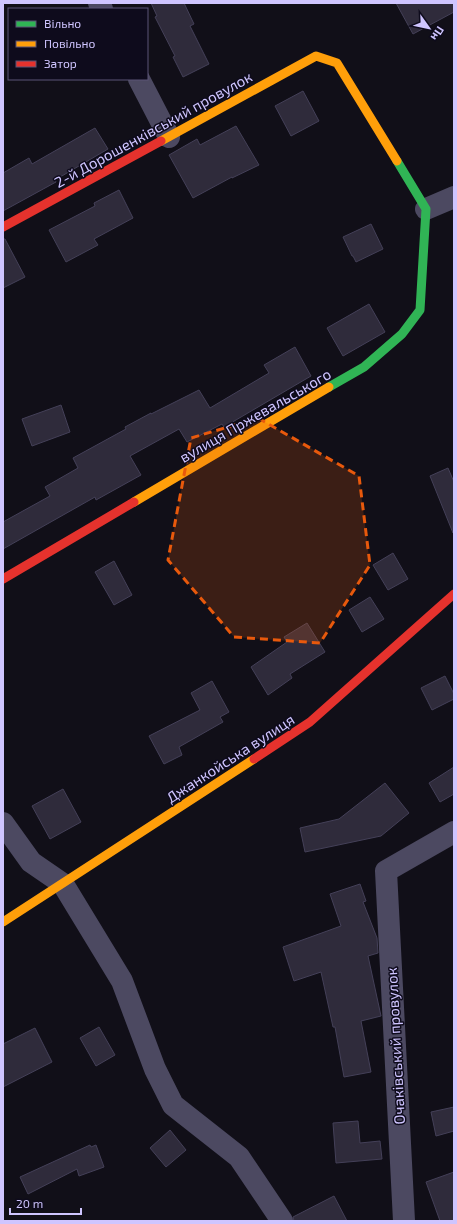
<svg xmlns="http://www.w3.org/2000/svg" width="457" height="1224" font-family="'Exo 2',sans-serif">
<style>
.building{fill:#2f2b3b;stroke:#444058}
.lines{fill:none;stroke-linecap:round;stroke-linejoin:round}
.street{stroke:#4c4961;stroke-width:22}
.fast{stroke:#30b455;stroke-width:9}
.slow{stroke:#ff9f0a;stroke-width:9}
.jam{stroke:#e5322d;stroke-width:9}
.marked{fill:#e8590c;fill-opacity:0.2;stroke:#e8590c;stroke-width:3;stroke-dasharray:8 5;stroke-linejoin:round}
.labels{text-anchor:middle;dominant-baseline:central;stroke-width:3;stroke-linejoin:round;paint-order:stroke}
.street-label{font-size:15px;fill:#cfc5ff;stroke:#0e0b1c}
</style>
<rect width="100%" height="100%" fill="#110f18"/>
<!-- building -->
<path class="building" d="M151,3h33l10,21 -4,2 19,38 -26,13 -10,-20 2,-1 -20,-39 2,-1z
M396,3h58v9l-41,22z
M303,91l16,30 -28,15 -16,-30z
M236,126l23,39 -27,13v-1l-39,21 -24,-43 28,-16 3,6z
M95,128l13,21 -53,31 1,2 -53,29v-38l26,-15 3,6z
M119,190l14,28 -39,21 4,6 -32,17 -17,-32 46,-24 -1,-3z
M371,224l12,25 -27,13 -3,-6h-1l-9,-19z
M3,239h2l20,38 -22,11z
M369,304l16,28 -42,24 -16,-28z
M295,347l16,29 -87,51 -2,-3 -35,18 -8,-13 -49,27 11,19 -45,25 -1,-3 -92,52v-27l47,-26 -5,-9 33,-19 -5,-10 53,-29 -1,-2 26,-14v1l48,-24 11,18 59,-35 -5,-8z
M61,405l9,27 -38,14 -10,-27z
M448,468l6,14 -1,51 -23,-57z
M393,553l15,26 -20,11 -15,-25z
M114,561l18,34 -18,10 -19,-33z
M370,597l14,22 -22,13 -13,-22z
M307,623l18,29 -35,22 2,4 -24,17 -17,-28 36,-25 -3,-5z
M445,676l9,18v5l-22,11 -11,-22z
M212,681l17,31 -9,5 3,5 -44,25 3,8 -18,9 -15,-28 51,-26 -9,-17z
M454,767v27l-14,8 -11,-19z
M385,783l24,30 -28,23 -76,16 -5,-24 39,-9z
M63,789l18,33 -31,17 -18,-33z
M360,884l6,17 -3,1 14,36 1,15 -10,3 13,60 -20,5 10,51 -27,5 -9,-50h-2l-12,-55 -27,9 -11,-34 58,-21 -11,-32z
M99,1027l16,28 -19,11 -16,-28z
M35,1028l17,34 -49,25v-43z
M454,1107v24l-18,5 -5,-24z
M358,1121l2,22 20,-2 2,18 -46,4 -3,-40z
M170,1130l16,20 -20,17 -16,-19z
M90,1145l1,2 5,-2 8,22 -25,9 -2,-7 -49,25 -8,-17z
M454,1172v49h-14l-14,-39z
M334,1196l13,25h-53l-1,-4z"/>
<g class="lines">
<!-- street -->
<path class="street" d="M99,3l3,6
M139,79l30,58
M426,209l28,-12
M3,823l28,39 32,22 59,97 33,88 18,36 66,52 43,64
M404,1221l-18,-350 68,-39"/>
<!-- fast -->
<path class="fast" d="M329,387l35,-20 38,-33 18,-24 6,-101 -29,-48"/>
<!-- slow -->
<path class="slow" d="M161,141l155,-85 21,7 60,98
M134,502l195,-115
M3,922l251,-163"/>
<!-- jam -->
<path class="jam" d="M3,227l158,-86
M3,579l131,-77
M254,759l56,-37 144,-128"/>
</g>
<!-- marked area -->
<path class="marked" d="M258,418l101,58 11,89 -50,78 -86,-6 -66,-77 23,-122z"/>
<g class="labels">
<!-- street labels -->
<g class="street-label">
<text transform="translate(153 129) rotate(-29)">2-й Дорошенківський провулок</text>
<text transform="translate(255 415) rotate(-30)">вулиця Пржевальського</text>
<text transform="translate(230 758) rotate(-33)">Джанкойська вулиця</text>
<text transform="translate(395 1046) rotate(-93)">Очаківський провулок</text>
</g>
</g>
<!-- border -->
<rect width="457" height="1224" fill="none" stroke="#cfc5ff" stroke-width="8"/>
<!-- legend -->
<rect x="8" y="8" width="140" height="72" fill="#0e0b1c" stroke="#5b5577"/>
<rect x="16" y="21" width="20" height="6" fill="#30b455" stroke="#5b5577"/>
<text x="44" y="28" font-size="12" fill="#cfc5ff">Вільно</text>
<rect x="16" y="41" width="20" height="6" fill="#ff9f0a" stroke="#5b5577"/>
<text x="44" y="48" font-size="12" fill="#cfc5ff">Повільно</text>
<rect x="16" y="61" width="20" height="6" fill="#e5322d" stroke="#5b5577"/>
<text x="44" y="68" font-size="12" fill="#cfc5ff">Затор</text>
<!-- north arrow -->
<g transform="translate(429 28) rotate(123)" stroke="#0e0b1c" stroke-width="3" paint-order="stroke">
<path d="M0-3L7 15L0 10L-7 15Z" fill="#cfc5ff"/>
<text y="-6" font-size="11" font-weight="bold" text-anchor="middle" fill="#cfc5ff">Пн</text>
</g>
<!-- scale -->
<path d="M10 1208v6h71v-6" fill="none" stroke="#cfc5ff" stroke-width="2"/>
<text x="16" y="1208" font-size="12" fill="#cfc5ff" stroke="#0e0b1c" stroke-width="3" paint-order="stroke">20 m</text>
</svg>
